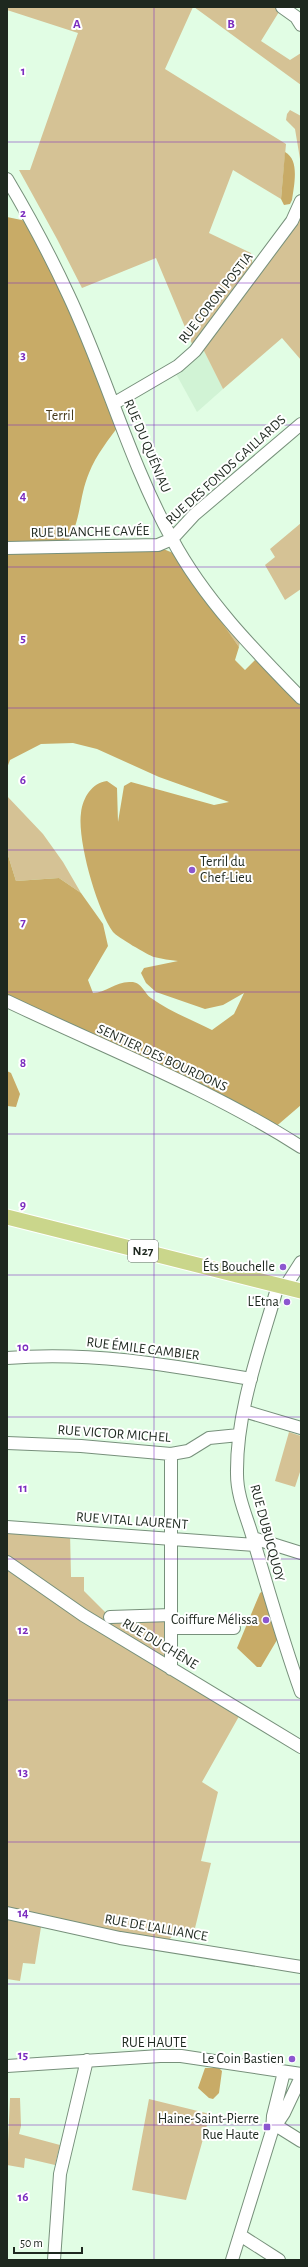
<svg xmlns="http://www.w3.org/2000/svg" width="308" height="2267" font-family="'Alegreya Sans',sans-serif">
<style>
.built{fill:#d1f3d5}
.green{fill:#d5c295}
.forest{fill:#c8ab67}
.lines{fill:none;stroke-linecap:round;stroke-linejoin:round}
.minor-casing{stroke:#77907b;stroke-width:14}
.major-casing{stroke:#fff;stroke-width:17}
.minor{stroke:#fff;stroke-width:12}
.major{stroke:#cad68b;stroke-width:15}
.grid{fill:none;stroke:#7b2cbf;stroke-width:1;stroke-opacity:0.55}
.poi-dot{fill:#8c57cf;stroke:#fff;stroke-width:1.5}
.labels{text-anchor:middle;dominant-baseline:central;stroke-width:4;stroke-linejoin:round;paint-order:stroke}
.shield{fill:#fff;stroke:#626862;stroke-width:1}
.shield-label{font-size:13px;font-weight:bold;fill:#1e281f}
.street-label{font-size:14px;fill:#1e281f;stroke:#fff}
.park-label{font-size:14px;fill:#453819;stroke:#fff}
.poi-label{font-size:14px;fill:#1e281f;stroke:#fff;text-anchor:end}
.grid-label{font-size:13px;text-anchor:middle;font-weight:bold;fill:#7b2cbf;stroke:#fff;stroke-width:4;stroke-linejoin:round;paint-order:stroke}
</style>
<rect width="100%" height="100%" fill="#e1fde4"/>
<!-- built -->
<path class="built" d="M203,349l20,40 -26,23 -22,-40z"/>
<!-- green -->
<path class="green" d="M7,7h186l-28,62 121,75 -5,55 -48,-29 -24,63 42,20 2,15 48,-67v159l-19,-22 -59,51 -20,-40 -8,2 -39,-93 -74,30 -25,-49 -38,-69h11l48,-137 -71,-23z
M194,7h88l-21,34 29,19 11,-7v32z
M290,110l11,6v72v-23l-6,-36 -9,-9 1,-6z
M301,523v66l-16,11 -20,-35 10,-8 -5,-8z
M195,587l45,54 -1,6z
M7,796l36,38 20,28 18,31 -22,-15 -43,3 -9,-29z
M289,1432l12,4v33l-6,18 -20,-6z
M7,1527l63,5 1,45h13v14l26,26 61,-2v54l71,42 -40,71 16,10 -17,69 10,2 -16,65 -22,7 -4,5 -127,-19 -7,43 -12,-1 -3,18 -13,-2z
M10,2098h10l1,28 -2,8 41,11 -5,20 -30,-7 -1,10 -17,-3z
M149,2099l61,15 -24,86 -54,-10z"/>
<!-- forest -->
<path class="forest" d="M285,152c15,8 9,33 7,48l-2,4 -6,1 -3,-6z
M7,217l24,5 89,202c-11,15 -24,31 -31,49 -11,26 -7,50 -25,75h97l12,5 66,94 -4,13 10,10 10,-10 46,46v399l-28,24 -266,-128v-149l9,29 43,-3 22,15 22,31 5,22 -20,34 5,13c13,0 23,-12 38,-11 11,0 13,11 20,16 18,13 41,22 61,32l22,-16 10,-21 -21,12 -18,4 -49,-17 -10,-9 -5,-10 3,-5 34,-7c-8,-1 -16,-2 -24,-4 -6,-2 -37,-20 -41,-25 -16,-22 -36,-92 -32,-119 2,-16 11,-30 26,-32l10,7 1,34 6,-36 7,-4 83,23 15,-3 -70,-25 -62,-28 -24,-6 -32,1 -31,16 -3,8z
M7,1071l4,2 9,21 -4,13 -9,-1z
M263,1591l19,48 -5,1 -16,27h-4l-20,-19 23,-55z
M205,2068h14l3,3 -3,22 -6,6 -4,-1 -11,-10z"/>
<g class="lines">
<defs>
<path id="minor" d="M282,7l14,10 5,8
M7,179c22,37 43,76 61,115 38,80 61,167 104,245 32,60 82,111 129,159
M113,404l65,-38 17,-15 97,-130 9,-20
M7,548l151,-3 14,-6 22,-24 107,-91
M7,1001c98,47 202,87 294,146
M278,1285c-17,61 -42,125 -41,189 0,24 11,45 17,68 15,50 29,100 47,150
M285,1287l16,-25
M7,1358c84,-7 162,7 244,21
M244,1411l57,17
M7,1443l74,3 90,8 17,-3 21,-13 30,-3
M171,1454v215
M7,1527l248,18
M253,1538l48,15
M7,1562l76,53 218,132
M110,1617l61,-2
M171,1628h63
M7,1913l113,25 181,29
M7,2066l153,-10h21l120,18
M277,2126l24,15
M272,2131l12,-18 17,-36
M240,2235l39,25
M54,2260l6,-86 27,-114
M232,2260l40,-129 1,-15 11,-44"/>
<path id="major" d="M7,1217l294,74"/>
</defs>
<!-- minor casing -->
<use href="#minor" class="minor-casing"/>
<!-- major casing -->
<use href="#major" class="major-casing"/>
<!-- minor -->
<use href="#minor" class="minor"/>
<!-- major -->
<use href="#major" class="major"/>
</g>
<!-- grid -->
<path class="grid" d="M154,7v2253M7,142h294M7,283h294M7,425h294M7,567h294M7,708h294M7,850h294M7,992h294M7,1134h294M7,1275h294M7,1417h294M7,1559h294M7,1700h294M7,1842h294M7,1984h294M7,2125h294"/>
<!-- markers -->
<g class="poi-dot">
<circle cx="192" cy="870" r="4"/>
<circle cx="283" cy="1267" r="4"/>
<circle cx="287" cy="1302" r="4"/>
<circle cx="266" cy="1620" r="4"/>
<circle cx="292" cy="2059" r="4"/>
<rect x="263" y="2123" width="8" height="8" rx="2"/>
</g>
<g class="labels">
<!-- shield labels -->
<rect class="shield" x="128" y="1240" width="30" height="22" rx="3"/>
<g class="shield-label">
<text x="143" y="1251">N27</text>
</g>
<!-- street labels -->
<g class="street-label">
<text transform="translate(216 298) rotate(-52)">RUE CORON POSTIA</text>
<text transform="translate(147 446) rotate(67)">RUE DU QUÉNIAU</text>
<text transform="translate(226 470) rotate(-42)">RUE DES FONDS GAILLARDS</text>
<text transform="translate(90 532) rotate(-1)">RUE BLANCHE CAVÉE</text>
<text transform="translate(162 1058) rotate(25)">SENTIER DES BOURDONS</text>
<text transform="translate(143 1349) rotate(7)">RUE ÉMILE CAMBIER</text>
<text transform="translate(114 1434) rotate(4)">RUE VICTOR MICHEL</text>
<text transform="translate(132 1521) rotate(4)">RUE VITAL LAURENT</text>
<text transform="translate(267 1533) rotate(75)">RUE DUBUCQUOY</text>
<text transform="translate(160 1644) rotate(31)">RUE DU CHÊNE</text>
<text transform="translate(156 1928) rotate(10)">RUE DE L'ALLIANCE</text>
<text x="154" y="2043">RUE HAUTE</text>
</g>
<!-- park labels -->
<g class="park-label">
<text x="60" y="416">Terril</text>
</g>
<!-- poi labels -->
<g class="poi-label">
<text x="200" y="862" text-anchor="start">Terril du<tspan x="200" dy="16">Chef-Lieu</tspan></text>
<text x="275" y="1267">Éts Bouchelle</text>
<text x="279" y="1302">L'Etna</text>
<text x="258" y="1620">Coiffure Mélissa</text>
<text x="284" y="2059">Le Coin Bastien</text>
<text x="259" y="2119">Haine-Saint-Pierre<tspan x="259" dy="16">Rue Haute</tspan></text>
</g>
</g>
<g class="grid-label">
<text x="77" y="28">A</text>
<text x="231" y="28">B</text>
<text x="23" y="75">1</text>
<text x="23" y="217">2</text>
<text x="23" y="359">3</text>
<text x="23" y="500">4</text>
<text x="23" y="642">5</text>
<text x="23" y="784">6</text>
<text x="23" y="926">7</text>
<text x="23" y="1067">8</text>
<text x="23" y="1209">9</text>
<text x="23" y="1351">10</text>
<text x="23" y="1492">11</text>
<text x="23" y="1634">12</text>
<text x="23" y="1776">13</text>
<text x="23" y="1917">14</text>
<text x="23" y="2059">15</text>
<text x="23" y="2201">16</text>
</g>
<!-- border -->
<rect width="308" height="2267" fill="none" stroke="#1e281f" stroke-width="16"/>
<!-- scale -->
<path d="M14 2247v6h68v-6" fill="none" stroke="#1e281f" stroke-width="2"/>
<text x="20" y="2247" font-size="12" fill="#1e281f" stroke="#ffffff" stroke-width="3" paint-order="stroke">50 m</text>
</svg>
